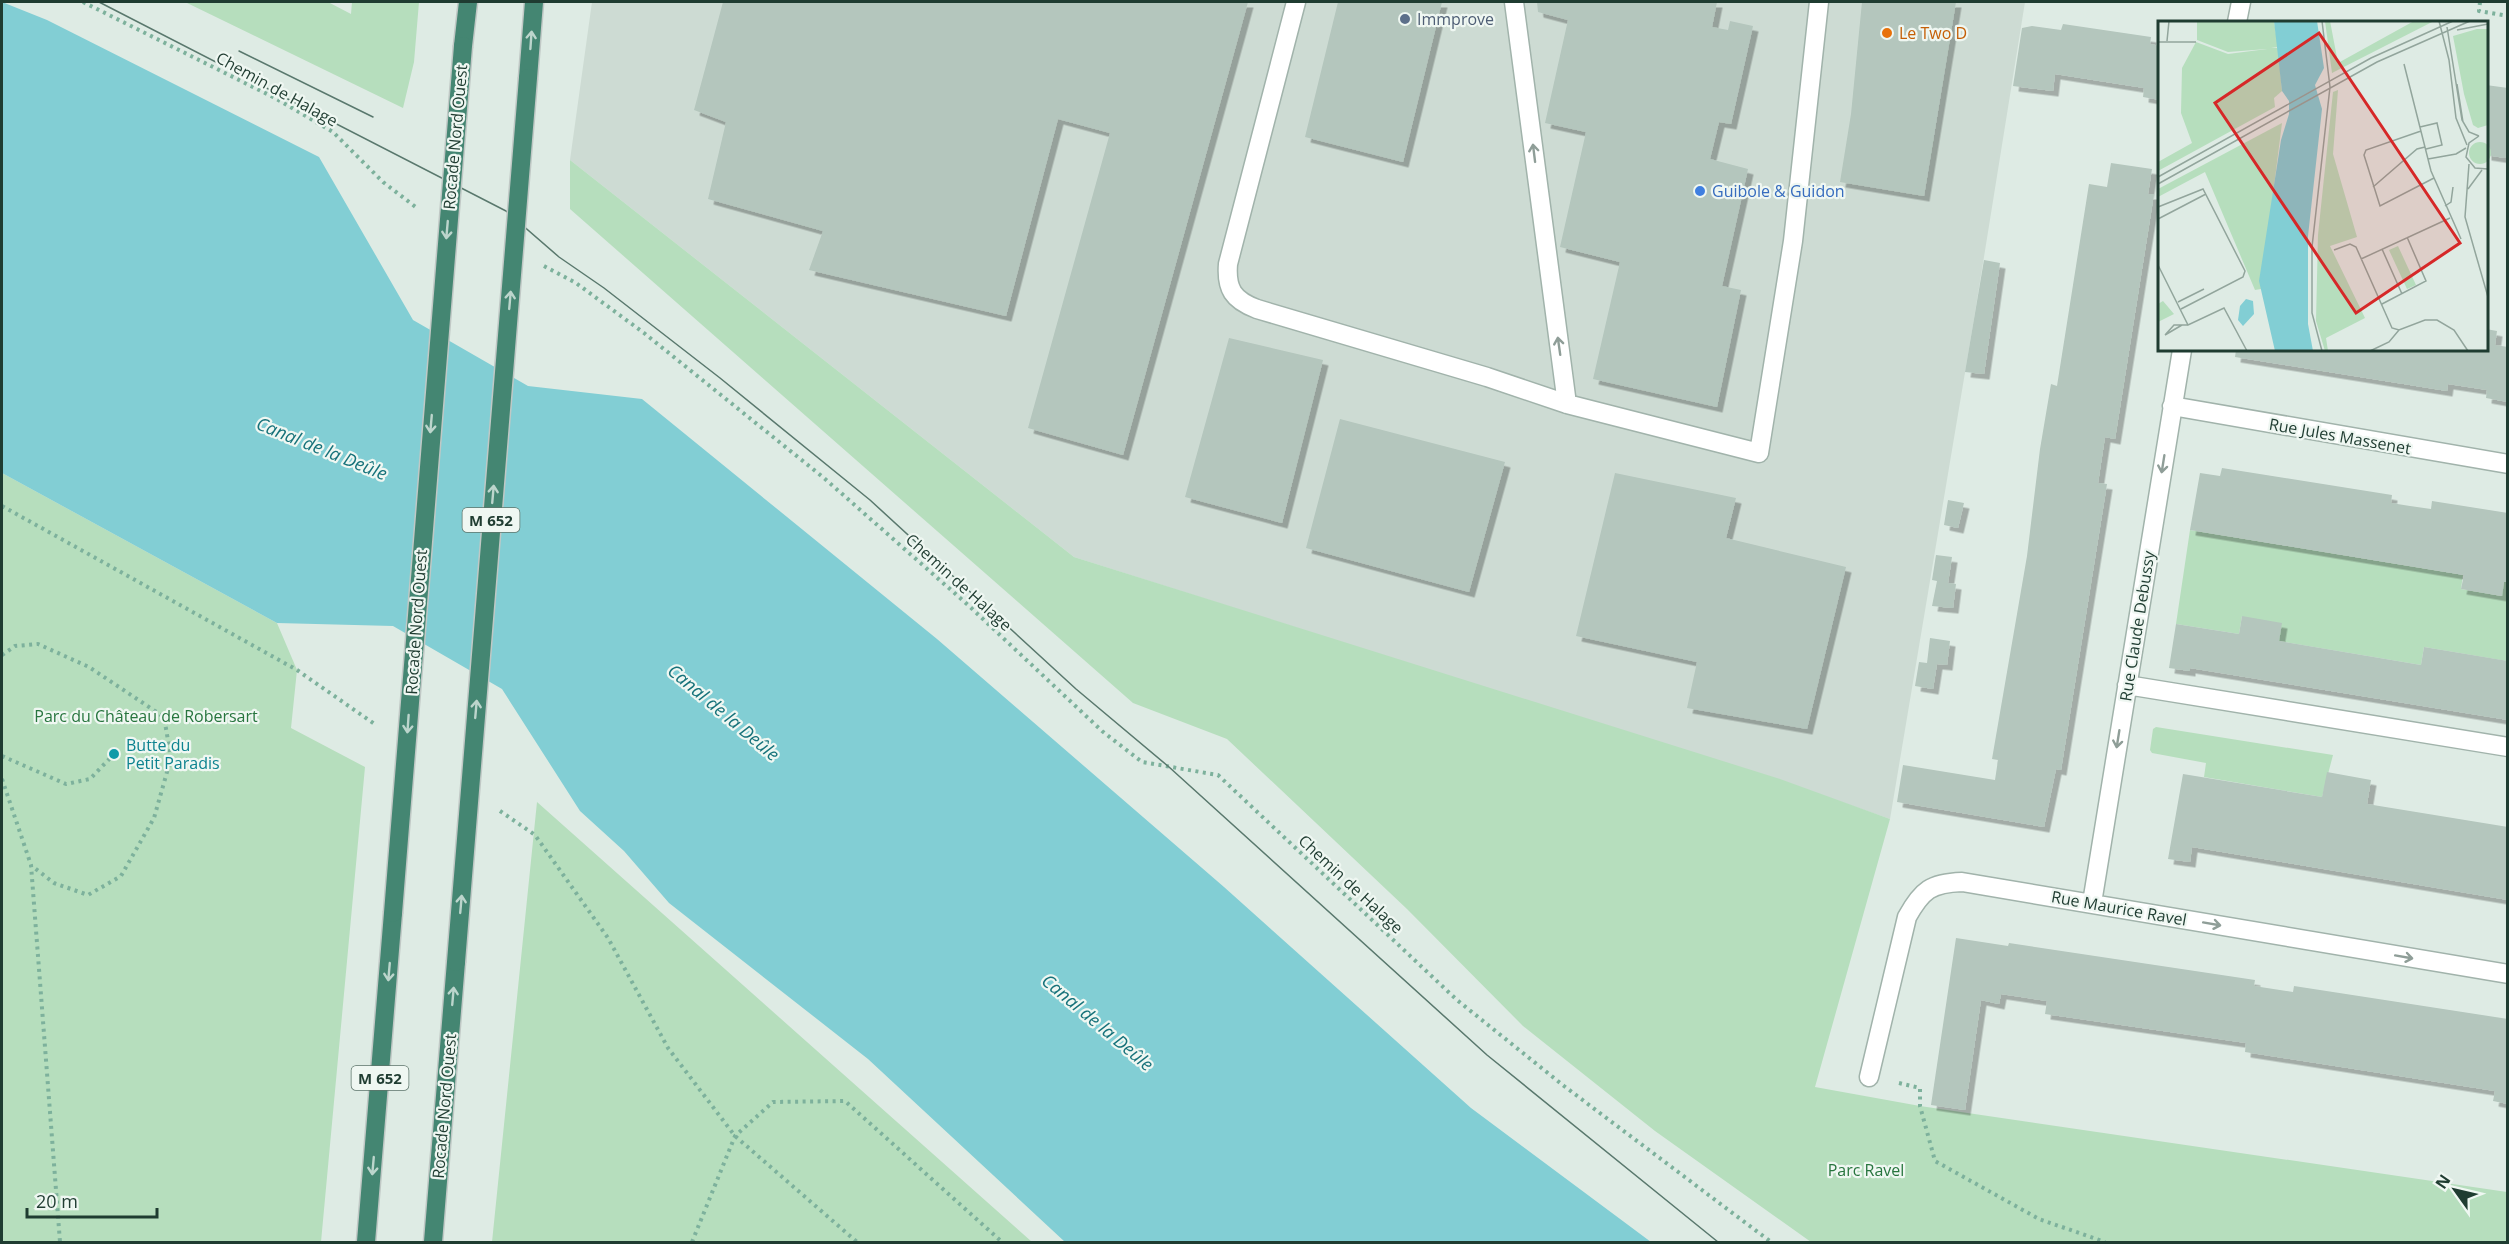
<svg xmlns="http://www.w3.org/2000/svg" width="2509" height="1244" font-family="'Open Sans',sans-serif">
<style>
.built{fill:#cddbd3}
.green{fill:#b6debd}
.water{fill:#82ced4}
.building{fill:#b4c6bd;filter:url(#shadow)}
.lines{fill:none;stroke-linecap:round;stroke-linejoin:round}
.service-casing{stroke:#a1b3ab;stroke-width:21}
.minor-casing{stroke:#a1b3ab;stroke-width:21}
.trunk-casing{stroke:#c0c8c5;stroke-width:21}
.path{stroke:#7db19c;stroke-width:4;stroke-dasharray:3 4.5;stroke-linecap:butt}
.service{stroke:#fff;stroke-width:18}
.minor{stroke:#fff;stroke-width:18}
.trunk{stroke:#448672;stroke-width:18}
.tram{stroke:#59786d;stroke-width:1.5}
.trunk-bridge-casing{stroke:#c0c8c5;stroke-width:21;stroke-linecap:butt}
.trunk-bridge{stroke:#448672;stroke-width:18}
.oneway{stroke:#bcd5cc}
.oneway2{stroke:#8f9e98}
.service-dot{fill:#5c6f8a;stroke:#eff7f2;stroke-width:2}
.food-dot{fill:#e8710a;stroke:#eff7f2;stroke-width:2}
.shop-dot{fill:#3f7fe0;stroke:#eff7f2;stroke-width:2}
.culture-dot{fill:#0f9aa8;stroke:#eff7f2;stroke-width:2}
.labels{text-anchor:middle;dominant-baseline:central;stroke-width:4.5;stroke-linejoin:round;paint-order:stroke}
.shield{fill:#eff7f2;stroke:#5d746b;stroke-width:1.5}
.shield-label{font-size:15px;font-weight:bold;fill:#1f3c31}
.service-label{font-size:16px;fill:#4e5e75;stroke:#eff7f2;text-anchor:start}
.food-label{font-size:16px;fill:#c56008;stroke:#eff7f2;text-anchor:start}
.street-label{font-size:16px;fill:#1f3c31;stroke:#eff7f2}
.shop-label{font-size:16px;fill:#366cbe;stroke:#eff7f2;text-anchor:start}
.park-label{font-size:16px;fill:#27753e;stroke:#eff7f2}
.culture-label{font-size:16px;fill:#0d838f;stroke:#eff7f2;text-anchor:start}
.water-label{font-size:18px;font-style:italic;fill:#16727a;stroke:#eff7f2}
.inset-road{fill:none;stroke:#92a59c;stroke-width:1.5}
.view{fill:#d62828;fill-opacity:0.15;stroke:#d62828;stroke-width:3}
.inset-edge{fill:none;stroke:#1f3c31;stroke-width:3}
</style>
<defs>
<filter id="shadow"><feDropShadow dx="5.5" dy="5.5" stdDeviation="0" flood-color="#0004"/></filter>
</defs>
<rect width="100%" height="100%" fill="#deebe4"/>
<!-- built -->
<path class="built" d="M592,2h1433l-51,317 -84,500 -80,-28 -736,-234 -504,-397z"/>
<!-- green -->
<path class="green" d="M185,2h143l23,12 1,-12h67l-5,60 -11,46z
M570,160l504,397 706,222 110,40 -75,268 105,19 587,86v50h-696l-156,-111 -132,-105 -116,-117 -180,-170 -94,-36 -563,-494z
M2,473l275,150 20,47 -6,58 74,39 -44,475h-319z
M2190,530l273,45 -2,14 40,7 3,-14h3v79l-83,-14 -3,18 -142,-24 -37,-25 -3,18 -63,-10z
M2156,727l177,28 -11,42 -118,-20 2,-14 -54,-10 -2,-3 3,-21z
M537,802l495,440h-540z"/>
<!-- water -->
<path class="water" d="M2,2l45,18 272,137 94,163 115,66 114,13 295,240 287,248 247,221 180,134h-586l-197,-183 -199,-156 -45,-52 -44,-40 -78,-122 -109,-63 -116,-3 -275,-150z"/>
<!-- building -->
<path class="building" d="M723,2h525l-125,453 -95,-27 82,-295 -52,-14 -52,197 -197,-46 14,-39 -115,-32 18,-77 -32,-12z
M1338,2h104l-39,160 -98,-25z
M1537,2h180l-5,25 16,3 2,-9 23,5 -22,98 -12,-2 -9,37 38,10 -26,117 19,4 -24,117 -124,-28 27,-117 -60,-15 26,-115 -41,-9 23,-103 -30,-8z
M1862,2h94l-32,194 -84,-14 11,-68z
M2063,24l88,13 -1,7 10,2v54l-17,-3 1,-9 -89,-14 -2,17 -40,-5 9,-58 10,-2 29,4z
M2486,85l22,3v61l-3,9 -19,-3z
M2111,163l41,6 -4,25h6l-39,245 -10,-2 -7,46 9,1 -46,286 -5,-1 -12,58 -147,-25 6,-37 92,15 3,-20 -6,-1 35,-203 13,-107 11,-65 6,2 32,-202 18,3z
M1984,260l16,3 -16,111 -19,-2z
M2486,329l11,2 -2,14 13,2v55l-22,-4 1,-8 -39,-6 -1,7 -212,-34 1,-7h250z
M1229,338l94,22 -41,163 -97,-26z
M1340,419l165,43 -36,130 -163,-44z
M2222,468l170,27 -1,8 19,3 21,3 1,-8 76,12v69h-4l-2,14 -41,-7 3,-14 -274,-45 10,-57 20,3z
M1615,473l121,25 -10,40 120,29 -39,162 -120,-21 10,-46 -121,-26z
M1948,500l16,3 -6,25 -14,-3z
M1936,555l16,2 -4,26 8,1 -3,24 -21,-2 5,-25 -5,-1z
M2242,616l40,7 -3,18 142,24 3,-18 84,14v59l-318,-52v3l-21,-3 7,-44 63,10z
M1930,638l20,3 -3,24 -10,-1 -4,25 -18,-3 4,-24 8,1z
M2327,772l44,8 -4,24 141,23v73l-316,-53 -2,15 -22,-3 15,-85 139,23z
M1956,938l52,8 1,-3 246,37 -1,6 39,6 1,-6 214,33v85l-15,-3 2,-10 -250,-39 1,-9 -201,-29 2,-13 -46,-7 -2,10 -18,-4 -16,110 -34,-5z"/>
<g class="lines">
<defs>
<path id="service" d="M1296,2l-68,262c-2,25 5,36 29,45l230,68 80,27 192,49 34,-212 26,-239
M1514,2l53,402"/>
<path id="minor" d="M2237,22l4,-20
M2172,406l336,58
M2127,685l381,62
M2092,903l90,-553
M1869,1077l38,-160c15,-27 24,-34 55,-35l546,92"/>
<path id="trunk" d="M463,46l5,-44
M528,78l6,-76
M366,1242l27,-329
M433,1242l23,-280"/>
</defs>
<!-- service casing -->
<use href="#service" class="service-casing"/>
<!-- minor casing -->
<use href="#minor" class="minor-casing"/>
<!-- trunk casing -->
<use href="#trunk" class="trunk-casing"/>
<!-- path -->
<path class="path" d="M83,2l192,96 58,34 50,50 34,26
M2480,2l-1,9 29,5
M544,266l32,17 68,50 180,145 144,127 134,126 40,31 76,13 239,225 107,86 207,156
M2,506l295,164 79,55
M2,655l13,-9 23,-2 51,23 75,50 7,41 -17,60 -33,58 -33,19 -34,-12 -22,-17
M2,756l64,28 24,-5 24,-25
M2,779l29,86 29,377
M500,811l35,24 73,103 60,110 67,88 122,106
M1899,1083l21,5v18l15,55 104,58 66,23
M692,1242l43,-106 38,-34 72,-1 157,141"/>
<!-- service -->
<use href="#service" class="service"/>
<!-- minor -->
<use href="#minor" class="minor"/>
<!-- trunk -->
<use href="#trunk" class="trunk"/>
<!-- tram -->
<path class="tram" d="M99,2l407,209 53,46 45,31 116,90 150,122 206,189 93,78 318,288 231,187
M239,51l134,66"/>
<defs>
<path id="trunk-bridge" d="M393,913l70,-867
M456,962l72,-884"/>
</defs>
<!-- trunk-bridge casing -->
<use href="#trunk-bridge" class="trunk-bridge-casing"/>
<!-- trunk-bridge -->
<use href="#trunk-bridge" class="trunk-bridge"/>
</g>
<!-- one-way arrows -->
<defs><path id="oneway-shaft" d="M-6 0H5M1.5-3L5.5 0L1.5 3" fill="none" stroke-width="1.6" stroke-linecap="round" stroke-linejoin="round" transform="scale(1.5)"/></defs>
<g class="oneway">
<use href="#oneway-shaft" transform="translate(531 40) rotate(-86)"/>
<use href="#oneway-shaft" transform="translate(447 230) rotate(95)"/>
<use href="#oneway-shaft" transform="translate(510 300) rotate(-85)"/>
<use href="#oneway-shaft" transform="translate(431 424) rotate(95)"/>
<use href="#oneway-shaft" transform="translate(493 494) rotate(-85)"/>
<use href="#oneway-shaft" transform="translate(476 709) rotate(-85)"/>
<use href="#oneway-shaft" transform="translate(408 724) rotate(94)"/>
<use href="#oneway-shaft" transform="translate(461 904) rotate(-85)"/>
<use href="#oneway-shaft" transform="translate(389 972) rotate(95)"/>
<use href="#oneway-shaft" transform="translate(453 996) rotate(-85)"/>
<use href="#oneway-shaft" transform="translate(373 1166) rotate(95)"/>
</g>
<g class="oneway2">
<use href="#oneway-shaft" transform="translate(1534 153) rotate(-97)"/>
<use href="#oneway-shaft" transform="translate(1559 346) rotate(-98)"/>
<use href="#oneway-shaft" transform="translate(2163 464) rotate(99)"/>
<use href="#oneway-shaft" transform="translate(2118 739) rotate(99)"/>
<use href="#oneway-shaft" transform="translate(2212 924) rotate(10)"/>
<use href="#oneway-shaft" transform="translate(2404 957) rotate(10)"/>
</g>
<!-- markers -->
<circle class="service-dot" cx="1405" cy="19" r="6"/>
<circle class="food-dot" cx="1887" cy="33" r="6"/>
<circle class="shop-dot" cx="1700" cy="191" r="6"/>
<circle class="culture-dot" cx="114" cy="754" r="6"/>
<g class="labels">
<!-- shield labels -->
<g class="shield">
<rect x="462.5" y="508" width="57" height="24" rx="4.5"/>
<rect x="351.5" y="1066" width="57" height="24" rx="4.5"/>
</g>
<g class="shield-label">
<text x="491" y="520">M 652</text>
<text x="380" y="1078">M 652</text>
</g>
<!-- service labels -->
<g class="service-label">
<text x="1417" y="19">Immprove</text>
</g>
<!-- food labels -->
<g class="food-label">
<text x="1899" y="33">Le Two D</text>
</g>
<!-- street labels -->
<g class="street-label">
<text transform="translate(277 89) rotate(29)">Chemin de Halage</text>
<text transform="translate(455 137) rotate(-85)">Rocade Nord Ouest</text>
<text transform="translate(2340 436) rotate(10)">Rue Jules Massenet</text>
<text transform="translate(959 582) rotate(42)">Chemin de Halage</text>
<text transform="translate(416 622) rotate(-86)">Rocade Nord Ouest</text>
<text transform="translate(2137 626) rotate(-81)">Rue Claude Debussy</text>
<text transform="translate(1351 884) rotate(43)">Chemin de Halage</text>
<text transform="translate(2119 908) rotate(10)">Rue Maurice Ravel</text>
<text transform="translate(444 1106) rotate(-85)">Rocade Nord Ouest</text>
</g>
<!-- shop labels -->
<g class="shop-label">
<text x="1712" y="191">Guibole &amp; Guidon</text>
</g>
<!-- park labels -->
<g class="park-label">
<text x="146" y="716">Parc du Château de Robersart</text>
<text x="1866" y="1170">Parc Ravel</text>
</g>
<!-- culture labels -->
<g class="culture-label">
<text x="126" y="745">Butte du<tspan x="126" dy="18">Petit Paradis</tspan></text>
</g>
<!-- water labels -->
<g class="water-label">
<text transform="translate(322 448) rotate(22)">Canal de la Deûle</text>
<text transform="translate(724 712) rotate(40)">Canal de la Deûle</text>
<text transform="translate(1098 1022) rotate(40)">Canal de la Deûle</text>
</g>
</g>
<!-- overview -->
<g transform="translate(2158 21)">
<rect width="330" height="330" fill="#deebe4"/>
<path d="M39,0h77l4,26 -7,1h7l4,43 -8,7 1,9 -117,64v-9l34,-19 -11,-30 1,-45 14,-26 32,12 39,-5 -39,3 -31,-12zM167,0h5l8,42 76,-42h20l-102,52zM319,8h11v96l-10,3 -5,-3 -9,-31 -11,-58zM180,69l-5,64 24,83 -27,9 35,72 -39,20 2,13h-3l-9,-30 2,-86 15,-143zM124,102l-21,166 -6,1 -50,-118 -47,25v-8zM311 132a11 11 0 1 1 22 0a11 11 0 1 1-22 0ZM240,225l18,39 -9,4 -18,-39zM5,280l11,13 -16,8v-18z" fill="#b6debd"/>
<path d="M116,0h43l7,47 -9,17 7,24 -14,127v88l5,27h-38l-16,-70 22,-141 8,-26v-13l-7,-10zM88,278l7,2 1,13 -11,12 -5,-6 2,-14z" fill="#82ced4"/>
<path class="inset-road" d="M281,0l10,39 7,58 11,27M289,6l15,93 7,12 10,4M299,9l31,-6M9,20l2,-20M0,21h38M246,43l27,107 30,68M299,63l6,38M262,106l17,-4 5,22 -16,4M263,110l-55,19 -2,5 16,51 54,-28M321,115l-10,7 -3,14 9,11 13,1M270,138l28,-5 10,-6M311,143l-4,53 23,80M0,156l213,-119 82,-37M0,163l219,-122 93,-41M215,166l44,-38 8,-2M310,168l14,-19M287,185l6,-4 2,-15M0,186l45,-18 42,82 -2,6 -62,32M0,198l48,-25M224,228l20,45M176,229l16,-6 6,3 36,81 7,2 26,-10h12l17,10 14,21M203,238l89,-41M0,244l30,60 36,-17 23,43M20,281l26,-13M224,283l44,-23 -19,-44M7,314l9,-10h14M7,314l17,-10M164,330l-10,-38v-66l18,-160 -8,-66M212,330l19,-9 10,-12"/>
<path class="view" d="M161,12l141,210 -104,70 -141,-210z"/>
<rect width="330" height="330" class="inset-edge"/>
</g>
<!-- border -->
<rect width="2509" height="1244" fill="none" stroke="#1f3c31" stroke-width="6"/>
<!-- north arrow -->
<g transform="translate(2455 1190) rotate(304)" stroke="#eff7f2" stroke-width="4.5" paint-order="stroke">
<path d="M0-4.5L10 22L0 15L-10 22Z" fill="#1f3c31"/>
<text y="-9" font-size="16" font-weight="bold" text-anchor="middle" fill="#1f3c31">N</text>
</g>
<!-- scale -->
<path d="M27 1208v9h130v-9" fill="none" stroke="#1f3c31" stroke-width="3"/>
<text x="36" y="1208" font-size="18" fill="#1f3c31" stroke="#eff7f2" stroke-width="4.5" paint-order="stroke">20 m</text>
</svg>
